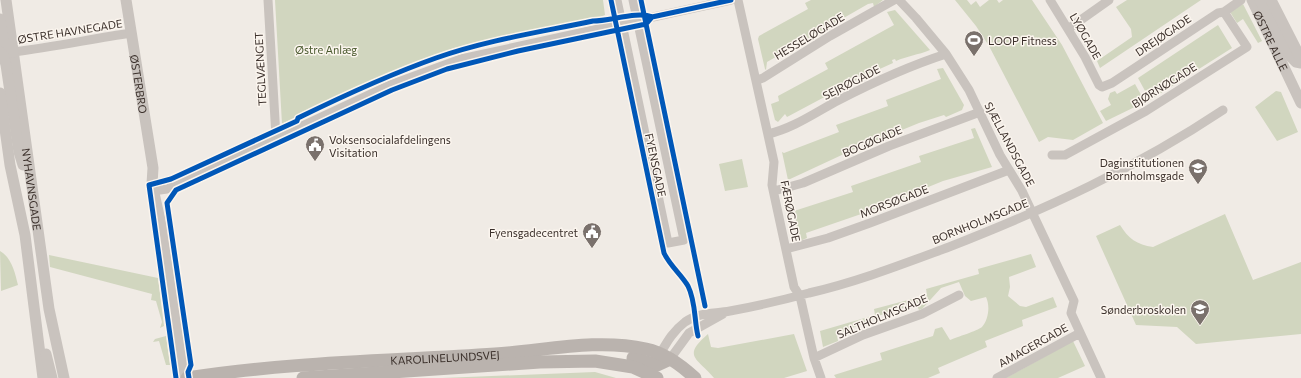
<svg xmlns="http://www.w3.org/2000/svg" width="1301" height="378" font-family="Commissioner,sans-serif">
<style>
.green{fill:#d1d6bf}
.lines{fill:none;stroke-linecap:round;stroke-linejoin:round}
.minor{stroke:#c9c3be;stroke-width:9}
.tertiary{stroke:#c9c3be;stroke-width:11}
.secondary{stroke:#bab3ae;stroke-width:13}
.cycleway-casing{stroke:#fbf5ee;stroke-width:8}
.cycleway{stroke:#0057b8;stroke-width:5}
.labels{text-anchor:middle;dominant-baseline:central;stroke-width:3;stroke-linejoin:round;paint-order:stroke}
.street-label{font-size:11px;fill:#3b302b;stroke:#fbf5ee}
.poi-label{font-size:11px;fill:#3b302b;stroke:#fbf5ee;text-anchor:end}
.park-label{font-size:11px;fill:#4a5a2e;stroke:#fbf5ee}
</style>
<rect width="100%" height="100%" fill="#f0ebe5"/>
<!-- green -->
<path class="green" d="M275,0h328l2,15 -13,5 -138,28 -80,31 -92,45z
M811,0h72l-9,7 -1,-4 -5,1 -101,58 -1,8 -1,-1 -7,-30 1,-3 49,-27 -3,-6z
M955,0h12l4,5 5,-4 4,6 9,-7h8l2,3 4,-3h29l30,45 41,78 -30,17 -25,-3 -9,5 -50,-96 -13,-20z
M1127,0h74l-101,68 -3,-7 35,-24 -1,-8 -15,-22z
M1243,4l19,37 -4,2 -15,-24 -6,4 -7,-11z
M895,10l35,40c-12,5 -23,6 -34,11l-1,-2 -3,1 1,3 -31,14 -75,40 -2,-3 -7,8 -3,-2 -4,-16 8,-3 -1,-5 50,-27 -3,-6 69,-38 -7,-13z
M1218,25l14,23 -82,52 -12,-22z
M943,68l21,37 -2,5 -16,7 -2,-2 -25,8 -56,23 -1,-3 -4,2 1,2 -71,33 -6,-28 2,1 55,-21 -3,-7 52,-19 -2,-6 55,-21 -4,-10z
M1135,84l10,18 -39,19 -6,-10 11,-6 -3,-6 2,-6 5,-2 2,3z
M1276,91l5,1 17,40 -21,9 -22,-34z
M975,128l17,39 -49,14 -76,31 -61,21 1,5 -7,3 -6,-30 59,-19 -2,-6 70,-24 -2,-6 55,-18 -3,-9z
M742,159l6,28 -23,4 -6,-27z
M1225,214l28,66 48,-18v72l-105,10 -19,-17 -41,-2 -40,-89 24,-11c8,13 17,20 33,22z
M0,251c12,7 15,22 18,34l-17,6z
M1031,254l5,13 -27,10 1,10 -2,9 12,10 6,1 27,-10 4,10 -35,13 1,6 -38,15 2,6 -49,21 2,5 -12,5h-92l-2,-3 48,-15 -2,-7 53,-17 2,-7 7,-2 8,13c7,-3 27,-9 32,-13 7,-8 8,-22 4,-30l-15,4 -6,-5 -6,-14 -18,6 -19,21 -3,1 -3,-6 -35,11 -44,20 1,6 -15,6 -3,-16 55,-16 -1,-6 53,-14 -1,-6 53,-15 -1,-5z
M49,255l109,23 6,48 -4,2 2,-6 -6,-21 -5,-1 1,-6 -102,-27z
M708,334l3,13 7,1 76,-14 13,37 -23,7h-70c-16,-20 -33,-21 -6,-44z
M166,336l4,29h-4l-7,-24 -6,1 2,-3z
M1073,341l12,25 -27,12h-52z
M595,372l21,6h-174z"/>
<g class="lines">
<!-- minor -->
<path class="minor" d="M268,0l8,137
M617,0l51,243 16,-3 -51,-240
M738,0l36,162 -2,23 22,102 6,9 14,62 7,20
M899,0l17,18 30,36 23,36 31,65 22,36 52,110 -3,12 30,65
M1050,0l35,57 14,28 3,2 10,-4 106,-70 6,-1 17,-12
M1068,29l41,-29
M6,51l7,1c40,-5 78,-13 118,-19
M757,80l6,-2 67,-42 64,-36
M768,134c26,-6 48,-22 71,-34 35,-18 70,-34 107,-46
M1052,155h13l81,-44 101,-64 -23,-35
M153,191l14,-2 223,-104 71,-26 270,-59
M774,191l29,-8 86,-37 91,-34
M786,249l42,-11 42,-15 139,-53
M660,354c7,-12 13,-23 25,-32 14,-10 29,-8 45,-11 27,-5 53,-11 79,-18 48,-11 94,-29 140,-46 97,-38 187,-79 274,-137
M814,358l49,-23 59,-21 37,-19
M670,359l19,-26 34,-19
M997,378l83,-45"/>
<!-- tertiary -->
<g class="tertiary">
<path id="s1" d="M6,0l43,309 15,69"/>
<path id="s2" d="M126,0l27,168 -1,16 9,41 18,120 1,33"/>
<path id="s3" d="M1252,0l49,103"/>
<path d="M1260,0l31,57 5,5 5,1"/>
<path d="M1271,0l30,59"/>
<path d="M0,19l4,24 9,9"/>
<path d="M0,52l4,5 2,8 13,87 4,13"/>
<path d="M0,93l10,72 15,70 18,143"/>
<path d="M181,351l8,27"/>
<path d="M46,354l6,24"/>
</g>
<!-- secondary -->
<g class="secondary">
<path d="M633,358l24,7 13,-6"/>
<path id="s4" d="M187,378c101,-16 205,-17 308,-24 49,-3 101,-16 151,-5 19,4 35,16 49,29"/>
<path d="M303,378l237,-16 55,-1 38,6 24,11"/>
</g>
<defs>
<path id="cycleway" d="M611,0l53,253c6,13 17,21 24,33 8,16 6,34 10,50
M641,0l64,306
M652,17l79,-17
M176,378l-27,-193 22,-6 126,-58 1,-3c45,-22 90,-43 138,-60 51,-18 105,-26 157,-37 17,0 45,-10 59,-4
M189,378l-1,-6 3,-7 -24,-162 9,-13 216,-100 55,-21 71,-18 128,-27 6,-7"/>
</defs>
<!-- cycleway casing -->
<use href="#cycleway" class="cycleway-casing"/>
<!-- cycleway -->
<use href="#cycleway" class="cycleway"/>
</g>
<!-- icons -->
<defs>
<symbol id="stadium-pin" viewBox="-11 -11 22 30"><path d="M0 17L-7.5 6A9.5 9.5 0 1 1 7.5 6Z" fill="#7a716c" stroke="#fbf5ee"/><path d="M0-5a6.5 5 0 1 0 0 10a6.5 5 0 1 0 0-10ZM-3.5-1.8h7v3.6h-7Z" fill="#fff"/></symbol>
<symbol id="civic-pin" viewBox="-11 -11 22 30"><path d="M0 17L-7.5 6A9.5 9.5 0 1 1 7.5 6Z" fill="#7a716c" stroke="#fbf5ee"/><path d="M-.6-6.5H3V-4.5H.6V-3L4-1V1h2V6H-6V1h2V-1L-.6-3ZM-1.2 2.5V6h2.4V2.5Z" fill="#fff"/></symbol>
<symbol id="school-pin" viewBox="-11 -11 22 30"><path d="M0 17L-7.5 6A9.5 9.5 0 1 1 7.5 6Z" fill="#7a716c" stroke="#fbf5ee"/><path d="M0-5L7-2L0 1L-7-2ZM-4 1L0 2.5L4 1V4Q0 6-4 4Z" fill="#fff"/></symbol>
</defs>
<g fill-rule="evenodd">
<use href="#stadium-pin" x="963" y="29" width="22" height="30"/>
<use href="#civic-pin" x="304" y="134" width="22" height="30"/>
<use href="#school-pin" x="1187" y="157" width="22" height="30"/>
<use href="#civic-pin" x="581" y="221" width="22" height="30"/>
<use href="#school-pin" x="1189" y="298" width="22" height="30"/>
</g>
<g class="labels">
<!-- street labels -->
<g class="street-label">
<text transform="translate(70 31) rotate(-9)">ØSTRE HAVNEGADE</text>
<text transform="translate(1163 35) rotate(-34)">DREJØGADE</text>
<text transform="translate(809 36) rotate(-31)">HESSELØGADE</text>
<text transform="translate(1086 36) rotate(60)">LYØGADE</text>
<text stroke="none"><textPath href="#s3" startOffset="45">ØSTRE ALLE</textPath></text>
<text transform="translate(260 69) rotate(-93)">TEGLVÆNGET</text>
<text transform="translate(851 82) rotate(-27)">SEJRØGADE</text>
<text stroke="none"><textPath href="#s2" startOffset="85">ØSTERBRO</textPath></text>
<text transform="translate(1164 85) rotate(-32)">BJØRNØGADE</text>
<text transform="translate(872 141) rotate(-23)">BOGØGADE</text>
<text transform="translate(1010 144) rotate(62)">SJÆLLANDSGADE</text>
<text transform="translate(656 165) rotate(78)">FYENSGADE</text>
<text stroke="none"><textPath href="#s1" startOffset="191">NYHAVNSGADE</textPath></text>
<text transform="translate(894 201) rotate(-21)">MORSØGADE</text>
<text transform="translate(791 211) rotate(79)">FÆRØGADE</text>
<text transform="translate(980 221) rotate(-22)">BORNHOLMSGADE</text>
<text transform="translate(882 316) rotate(-23)">SALTHOLMSGADE</text>
<text transform="translate(1033 345) rotate(-29)">AMAGERGADE</text>
<text stroke="none"><textPath href="#s4" startOffset="259">KAROLINELUNDSVEJ</textPath></text>
</g>
<!-- poi labels -->
<g class="poi-label">
<text x="988" y="40" text-anchor="start">LOOP Fitness</text>
<text x="329" y="139" text-anchor="start">Voksensocialafdelingens<tspan x="329" dy="13">Visitation</tspan></text>
<text x="1184" y="162">Daginstitutionen<tspan x="1184" dy="13">Bornholmsgade</tspan></text>
<text x="578" y="232">Fyensgadecentret</text>
<text x="1186" y="309">Sønderbroskolen</text>
</g>
<!-- park labels -->
<g class="park-label">
<text x="326" y="49">Østre Anlæg</text>
</g>
</g>
</svg>
